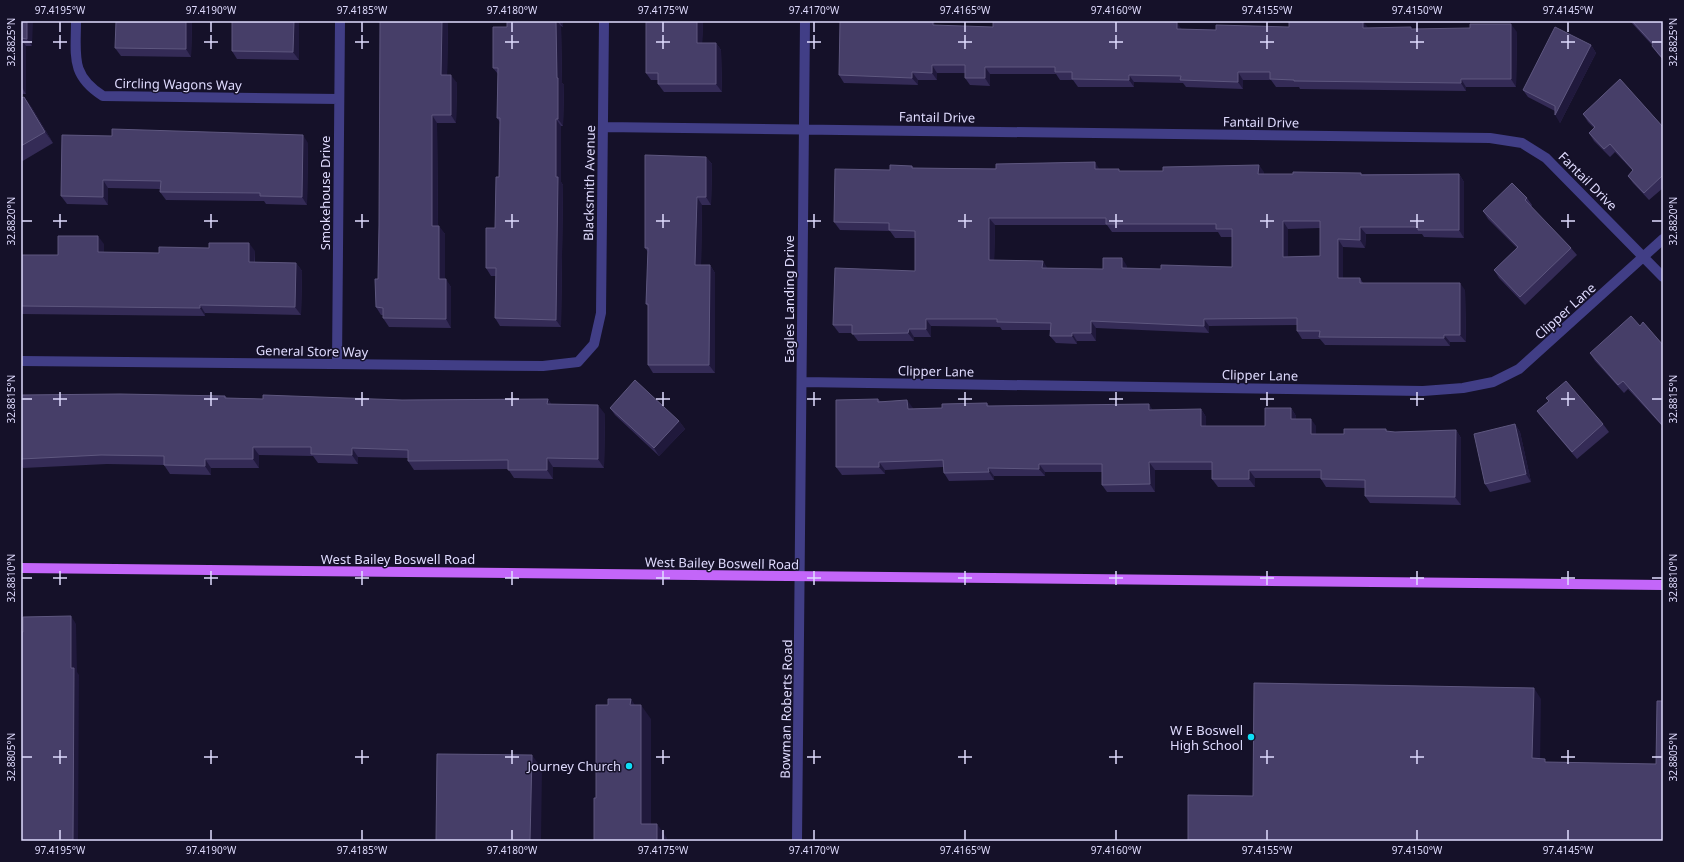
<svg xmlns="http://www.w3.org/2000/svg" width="1684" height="862" font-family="'Noto Sans',sans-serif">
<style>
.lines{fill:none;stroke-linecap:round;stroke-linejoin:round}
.minor{stroke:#413e86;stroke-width:10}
.major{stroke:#c366f9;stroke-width:10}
.wall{fill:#342b56;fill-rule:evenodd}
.shaded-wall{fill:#20193c}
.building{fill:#463e68;stroke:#5e577f;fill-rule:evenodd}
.ticks{fill:none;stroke:#dfdbfe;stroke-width:1.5}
.poi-dot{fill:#0edef6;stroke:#151129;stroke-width:1.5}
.labels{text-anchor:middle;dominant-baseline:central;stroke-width:3;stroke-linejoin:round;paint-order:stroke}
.street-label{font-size:13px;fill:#dfdbfe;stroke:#151129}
.poi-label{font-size:13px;fill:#dfdbfe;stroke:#151129;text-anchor:end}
.neatline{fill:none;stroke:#dfdbfe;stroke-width:1.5}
.ticks-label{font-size:10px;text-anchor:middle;fill:#dfdbfe}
</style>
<rect width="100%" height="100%" fill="#151129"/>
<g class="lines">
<!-- minor -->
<path class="minor" d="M76,21c0,35 -6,54 27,75l236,3
M603,127l887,11 32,5 24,15 117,119
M21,361l522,5 35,-4 16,-18 7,-31 3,-292
M337,364l3,-343
M802,382l621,9 40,-3 30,-6 26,-13 144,-130
M797,841l8,-820"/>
<!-- major -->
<path class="major" d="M21,568l1642,17"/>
</g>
<!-- wall -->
<path class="wall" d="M21,21l11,25h-6v48h-5z
M192,21l-1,36 -70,-1 -6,-8z
M232,21h67v39l-62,-1 -5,-8z
M448,21l-1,54 10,8 -1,40h-19l1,103 7,8v45l6,8v41l-62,-1 -6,-9v-3h-2l-5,-8z
M507,21h56v6l-2,-1 1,57 2,2 -1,41h-2v56l2,3 -2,142 -61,-1 -5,-8 1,-42h-5l-5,-8 9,-40 4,-51 1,-55 -3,-4 1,-44 -5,-6 14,-41z
M646,21h57l-1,22h14l5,7 1,42h-58l-6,-8v-4h-7l-5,-7z
M993,21h159l30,8 34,1 73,-3 79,1 149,4 -1,55h-50v4l-166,-2 -1,-2h-23l-5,-7h-28v9l-57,-2 -3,-4 -49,-1v5h-56l-5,-7h-13l-4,-6h-66v12l-20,-1 -5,-7v-5h-28v7h-19v5l-74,-2 -5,-8 97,-49 57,1z
M1630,21h33v39l-6,-7 -5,-7v-1z
M1591,45l5,8 -36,70 -5,-12 -27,-14 -5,-7z
M24,97l8,11 21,35 -32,19v-64z
M1583,114l80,13v61l-14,12 -16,-17 -5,-7 5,-5 -18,-19 -5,5 -16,-16 -5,-8 5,-5 -6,-6z
M62,135l246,8 -1,62 -41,-1 -2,-3 -98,-1 -6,-8v-3l-52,-1v17l-41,-1 -6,-8z
M706,157l6,7 -1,41h-9l-1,60h9l5,8v100h-62l-5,-8v-59l-2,-2 2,-52 -3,-4z
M912,166l1,2 186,1 22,2 143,1v2h195l5,8v56l-40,-1 -2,-3h-56l-1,14 -22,-1v31h17l3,5 102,7 1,52h-16v4l-125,-1 -5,-6h-18l-5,-8v-6l-88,1v7l-113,-5v13h-19v3l-21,-1 -6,-7v-6h-48l-2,-3 -69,-1v11h-17v4h-56l-6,-8h-13l-6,-8 82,-54v-33h-20l-5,-7 -50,-1 -6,-8 56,-52zM995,225h112l5,7h106l3,5h11v30l-71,2 -34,-1v-2l-24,3 -56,-1 -53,-7zM1320,228v28l-32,1v-28z
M1527,198l5,7 -1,2 40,41 6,7 -52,50 -26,-27 -5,-8 23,-22 -29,-29 -5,-8z
M104,244v8l55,1 96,-2v11l41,1 6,8 -1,44 -96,-2v3l-184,-2v-59h37z
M1640,326l23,19v87l-2,-3 2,-2 -35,-38 -4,4 -29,-32 -5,-8z
M21,395l204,1 2,2 36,1 139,1 146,-1 3,5 54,10 -1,54 -51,-1v12l-39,-1 -6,-9 -94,1 -6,-9v-3l-50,-1v7l-40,-1 -5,-7 -54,-1v13h-48v7l-41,-1 -6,-9 -57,-1 -84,4 -2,-3z
M1546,398l57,26 6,8 -32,27 -34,-40 -6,-8 12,-10z
M878,399l2,2 33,7v1l29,-1 45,-5 2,3 163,4 49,-1 5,8v9h59l26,-18 5,8v3l20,7v8h28l42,-5 1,3h8l61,-2 5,8v67l-91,-2 -5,-7v-8l-39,-1 -5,-8v-1h-66v9h-37l-6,-8v-9h-57v22h-48l-5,-7v-13h-57v4h-51v4l-45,1 -5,-8 -1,-6 -58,3v4l-43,1 -6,-8z
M610,408l69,13 6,8 -26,27 -44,-41z
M1515,424l5,8 11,50 -41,10 -5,-8z"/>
<!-- shaded-wall -->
<path class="shaded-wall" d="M27,21h6l-1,25 -5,-7z
M186,21h6l-1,36 -5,-8z
M294,21h5v39l-6,-8z
M442,21h6l-1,62 -6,-8z
M556,21h1l4,5 1,57 2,2 -1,41 -5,-7z
M559,21h4v6z
M697,21h6l-1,29 -5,-7z
M933,21l5,7 -5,-3z
M1363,21l6,8 -6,-1z
M1177,22l5,8 -5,-1z
M1511,24l6,8 -1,55 -5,-8z
M21,39l5,7v48l-5,-8z
M716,43l5,7 1,42 -6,-8z
M1591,45l5,8 -36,70 -5,-8z
M932,65l5,8v7l-5,-7z
M985,67l5,7v12l-5,-8z
M912,72l6,8v5l-6,-7z
M1238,72l5,8v9l-5,-7z
M451,75l6,8 -1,40 -5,-8z
M1129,75l5,7v5l-5,-7z
M1461,79l5,8v4l-5,-8z
M24,97l8,11 21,35 -8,-11z
M432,115l5,8 1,111 -6,-8z
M556,119l5,7v56l2,3 -2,142 -5,-7z
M303,135l5,8 -1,62 -5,-8z
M706,157l6,7 -1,41 -5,-8z
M1095,162l5,8 -5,-1z
M1259,165l5,7v10l-6,-8z
M1459,174l5,8v56l-5,-8z
M103,180l5,8v17l-5,-8z
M697,197l5,8 -1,67 -6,-7z
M989,218l6,7 -1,43 -5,-8z
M1283,221l5,8v35l-5,-7z
M439,226l6,8v53l-6,-8z
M1360,227l6,7 -1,14 -5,-8z
M98,236l6,8v17l-6,-9z
M1338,239l5,8v39l-5,-8z
M249,243l6,8 -1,19 -5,-8z
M1122,258l5,8v9l-5,-7z
M1043,261l5,8 -6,-1z
M296,263l6,8 -1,44 -6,-8z
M710,265l5,8v100l-6,-8z
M446,279l5,8v41l-5,-9z
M1460,283l5,7 1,52 -6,-7z
M200,305l5,8v3l-5,-8z
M926,319l5,7v11l-5,-8z
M1204,319l5,7v7l-5,-7z
M1091,321l5,7v13l-5,-8z
M909,329l5,8v4l-6,-8z
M1072,333l5,8v3l-5,-8z
M1444,335l6,7v4l-6,-8z
M548,399l6,9 -7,-4z
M907,400l6,8v9l-5,-8z
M1149,404l5,8 -5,-2z
M598,405l7,9 -1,54 -6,-9z
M1291,408l5,8v10l-5,-7z
M1201,409l5,8v17l-5,-8z
M1311,419l5,7v16l-5,-8z
M679,421l6,8 -26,27 -5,-8z
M1515,424l5,8 11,50 -5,-8z
M1456,430l5,8v67l-6,-8z
M253,447l6,8v13l-6,-9z
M352,448l6,9v7l-6,-9z
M547,458l6,9v12l-6,-9z
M205,459l6,9v7l-6,-9z
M879,462l6,8v4l-6,-7z
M1149,462l6,8v22l-5,-8z
M1039,464l6,8v4l-6,-7z
M988,468l6,8v4l-5,-8z
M1249,470l6,8v9l-6,-8z
M71,616l5,8 1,48 2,3 -1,166h-5z
M1534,688l7,11 -1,70 -8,-11z
M631,699l10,15 -11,-9z
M641,705l10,14v119l-10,-14z
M532,755l10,14 -1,72h-11z
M657,824l10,14v3h-10z"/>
<!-- building -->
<path class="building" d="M21,21h6v18l-6,-1z
M116,21h70v28l-71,-1z
M232,21h62l-1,31 -61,-1z
M380,21h62l-1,54h10v40h-19v111h7v53h7v40l-63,-1v-10l-7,-1 -1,-28h3l1,-54z
M507,21h49l1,57h1v41h-2v58h2l-2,143 -61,-2 1,-50h-10v-40h9l1,-51h3l1,-59h-3l1,-50h-5v-41h14z
M646,21h51v22h19v41h-58v-11h-12z
M840,21h93v4l60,2v-6h156l28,1v7l39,1v-5l73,2v-6h74v7l48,-1v2l59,-1v-4h41v55h-50v4l-167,-2v-1l-24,-1v-7h-32v10l-58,-2 1,-4 -52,-1v5l-57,-1v-7h-17v-5h-70v11h-20v-13h-33v8l-20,-1v6l-73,-3z
M1632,21h31v38l-11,-13 1,-2z
M1555,27l36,18 -36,70v-9l-32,-16z
M1620,79l43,48v48l-19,18 -16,-17 5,-6 -23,-26 -6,5 -15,-16 6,-6 -12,-13z
M24,97l21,35 -24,14v-48z
M112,129l191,6 -1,62 -42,-1v-3l-100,-1 1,-11 -58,-1v17l-42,-1 1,-61 50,1z
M645,155l61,2v40h-9l-2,68h15l-1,100h-61v-61h-2l2,-56h-3z
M1095,162v7h24v2h44v-4l96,-2 -1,9h35v-2l68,1v2l98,-1v56h-41v-3h-58v13l-22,-1v39h22v5h100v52h-16v3l-125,-1 1,-6h-23v-13l-93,1v7l-113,-5v12h-19v3h-22l1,-13 -54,-1v-3h-71v10h-17l-1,4 -56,1v-9h-19l2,-57 80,3v-40l-26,-1v-7l-55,-1 1,-53 55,1v-5l22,1v2l84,1v-5zM989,218h117v6h110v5h16v38l-71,-2v4l-39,-1v-10h-19v11l-61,-1 1,-7 -54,-1zM1283,221h37v35l-37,1z
M1512,183l15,15 -2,2 46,48 -51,49 -26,-27 24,-23 -35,-36z
M58,236h40v16l61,1v-6l50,1v-5h40v19l47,1 -1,44 -95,-2v3l-179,-2v-51h37z
M1631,316l9,10 3,-4 20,23v81l-40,-45 -5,4 -28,-32z
M635,380l44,41 -25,27 -44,-40z
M1566,381l37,43 -31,28 -35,-41 12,-10 -3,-3z
M120,394l105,2v2l38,1v-4l139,5 146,-1 -1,5 51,1v54l-51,-1v12h-39v-10l-100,1v-11l-56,-2v7l-41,-1v-7h-58v12h-48v7l-41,-1v-9l-63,-1 -80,4v-64z
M878,399v3l29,-2 1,9 34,-1v-4l45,-1v3l162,-2v6l52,-1v17h64v-18h26v11h20v15h33v-5h42v2l9,1 61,-2 -1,67 -90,-1v-16l-44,-1v-9h-72v9h-37v-17h-63l1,22 -48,1v-21h-63v5l-51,-1 1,4 -45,1 -1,-13 -64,2v5h-43v-67z
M1515,424l11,50 -41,10 -11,-50z
M71,616v52h3l-1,173h-52v-209h2v-15z
M1254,683l280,5 -2,70 13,1v3l111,2 1,-63h6v140h-475v-46l65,1z
M608,699h23l-1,6h11v119h16v17h-63v-43h2v-93h12z
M437,754l95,1 -2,86h-94z"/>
<!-- ticks -->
<path class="ticks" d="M60,22v10M211,22v10M362,22v10M512,22v10M663,22v10M814,22v10M965,22v10M1116,22v10M1267,22v10M1417,22v10M1568,22v10M60,35v14M211,35v14M362,35v14M512,35v14M663,35v14M814,35v14M965,35v14M1116,35v14M1267,35v14M1417,35v14M1568,35v14M22,42h10M53,42h14M204,42h14M355,42h14M505,42h14M656,42h14M807,42h14M958,42h14M1109,42h14M1260,42h14M1410,42h14M1561,42h14M1652,42h10M60,214v14M211,214v14M362,214v14M512,214v14M663,214v14M814,214v14M965,214v14M1116,214v14M1267,214v14M1417,214v14M1568,214v14M22,221h10M53,221h14M204,221h14M355,221h14M505,221h14M656,221h14M807,221h14M958,221h14M1109,221h14M1260,221h14M1410,221h14M1561,221h14M1652,221h10M60,392v14M211,392v14M362,392v14M512,392v14M663,392v14M814,392v14M965,392v14M1116,392v14M1267,392v14M1417,392v14M1568,392v14M22,399h10M53,399h14M204,399h14M355,399h14M505,399h14M656,399h14M807,399h14M958,399h14M1109,399h14M1260,399h14M1410,399h14M1561,399h14M1652,399h10M60,571v14M211,571v14M362,571v14M512,571v14M663,571v14M814,571v14M965,571v14M1116,571v14M1267,571v14M1417,571v14M1568,571v14M22,578h10M53,578h14M204,578h14M355,578h14M505,578h14M656,578h14M807,578h14M958,578h14M1109,578h14M1260,578h14M1410,578h14M1561,578h14M1652,578h10M60,750v14M211,750v14M362,750v14M512,750v14M663,750v14M814,750v14M965,750v14M1116,750v14M1267,750v14M1417,750v14M1568,750v14M22,757h10M53,757h14M204,757h14M355,757h14M505,757h14M656,757h14M807,757h14M958,757h14M1109,757h14M1260,757h14M1410,757h14M1561,757h14M1652,757h10M60,830v10M211,830v10M362,830v10M512,830v10M663,830v10M814,830v10M965,830v10M1116,830v10M1267,830v10M1417,830v10M1568,830v10"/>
<!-- markers -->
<g class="poi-dot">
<circle cx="1251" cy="737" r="4"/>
<circle cx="629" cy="766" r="4"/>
</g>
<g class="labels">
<!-- street labels -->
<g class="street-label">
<text transform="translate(178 84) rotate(1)">Circling Wagons Way</text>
<text transform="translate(937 117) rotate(1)">Fantail Drive</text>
<text transform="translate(1261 122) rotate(1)">Fantail Drive</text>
<text transform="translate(1588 181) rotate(45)">Fantail Drive</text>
<text transform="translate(589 183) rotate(-89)">Blacksmith Avenue</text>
<text transform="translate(325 193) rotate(-90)">Smokehouse Drive</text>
<text transform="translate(789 299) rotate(-90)">Eagles Landing Drive</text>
<text transform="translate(1565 311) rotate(-42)">Clipper Lane</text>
<text transform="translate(312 351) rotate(1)">General Store Way</text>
<text transform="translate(936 371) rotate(1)">Clipper Lane</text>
<text transform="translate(1260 375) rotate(1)">Clipper Lane</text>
<text x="398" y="559">West Bailey Boswell Road</text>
<text transform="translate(722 563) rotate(1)">West Bailey Boswell Road</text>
<text transform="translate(786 709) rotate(-89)">Bowman Roberts Road</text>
</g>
<!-- poi labels -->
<g class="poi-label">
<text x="1243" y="730">W E Boswell<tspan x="1243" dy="15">High School</tspan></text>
<text x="621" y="766">Journey Church</text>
</g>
</g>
<!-- border -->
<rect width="1684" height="862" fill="none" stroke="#151129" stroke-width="44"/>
<rect x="22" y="22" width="1640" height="818" class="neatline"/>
<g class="ticks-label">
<text x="60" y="14">97.4195°W</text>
<text x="211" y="14">97.4190°W</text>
<text x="362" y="14">97.4185°W</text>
<text x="512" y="14">97.4180°W</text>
<text x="663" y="14">97.4175°W</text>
<text x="814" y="14">97.4170°W</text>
<text x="965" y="14">97.4165°W</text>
<text x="1116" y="14">97.4160°W</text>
<text x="1267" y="14">97.4155°W</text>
<text x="1417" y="14">97.4150°W</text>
<text x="1568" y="14">97.4145°W</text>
<text transform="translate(11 42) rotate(-90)" y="4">32.8825°N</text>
<text transform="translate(1673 42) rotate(-90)" y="4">32.8825°N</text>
<text transform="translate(11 221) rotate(-90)" y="4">32.8820°N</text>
<text transform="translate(1673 221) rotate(-90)" y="4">32.8820°N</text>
<text transform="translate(11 399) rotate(-90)" y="4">32.8815°N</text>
<text transform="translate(1673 399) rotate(-90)" y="4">32.8815°N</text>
<text transform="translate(11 578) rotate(-90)" y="4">32.8810°N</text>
<text transform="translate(1673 578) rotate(-90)" y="4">32.8810°N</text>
<text transform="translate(11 757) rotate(-90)" y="4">32.8805°N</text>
<text transform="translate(1673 757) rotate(-90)" y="4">32.8805°N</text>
<text x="60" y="854">97.4195°W</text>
<text x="211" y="854">97.4190°W</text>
<text x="362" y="854">97.4185°W</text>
<text x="512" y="854">97.4180°W</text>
<text x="663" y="854">97.4175°W</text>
<text x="814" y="854">97.4170°W</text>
<text x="965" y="854">97.4165°W</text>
<text x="1116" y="854">97.4160°W</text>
<text x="1267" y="854">97.4155°W</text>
<text x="1417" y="854">97.4150°W</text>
<text x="1568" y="854">97.4145°W</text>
</g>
</svg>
